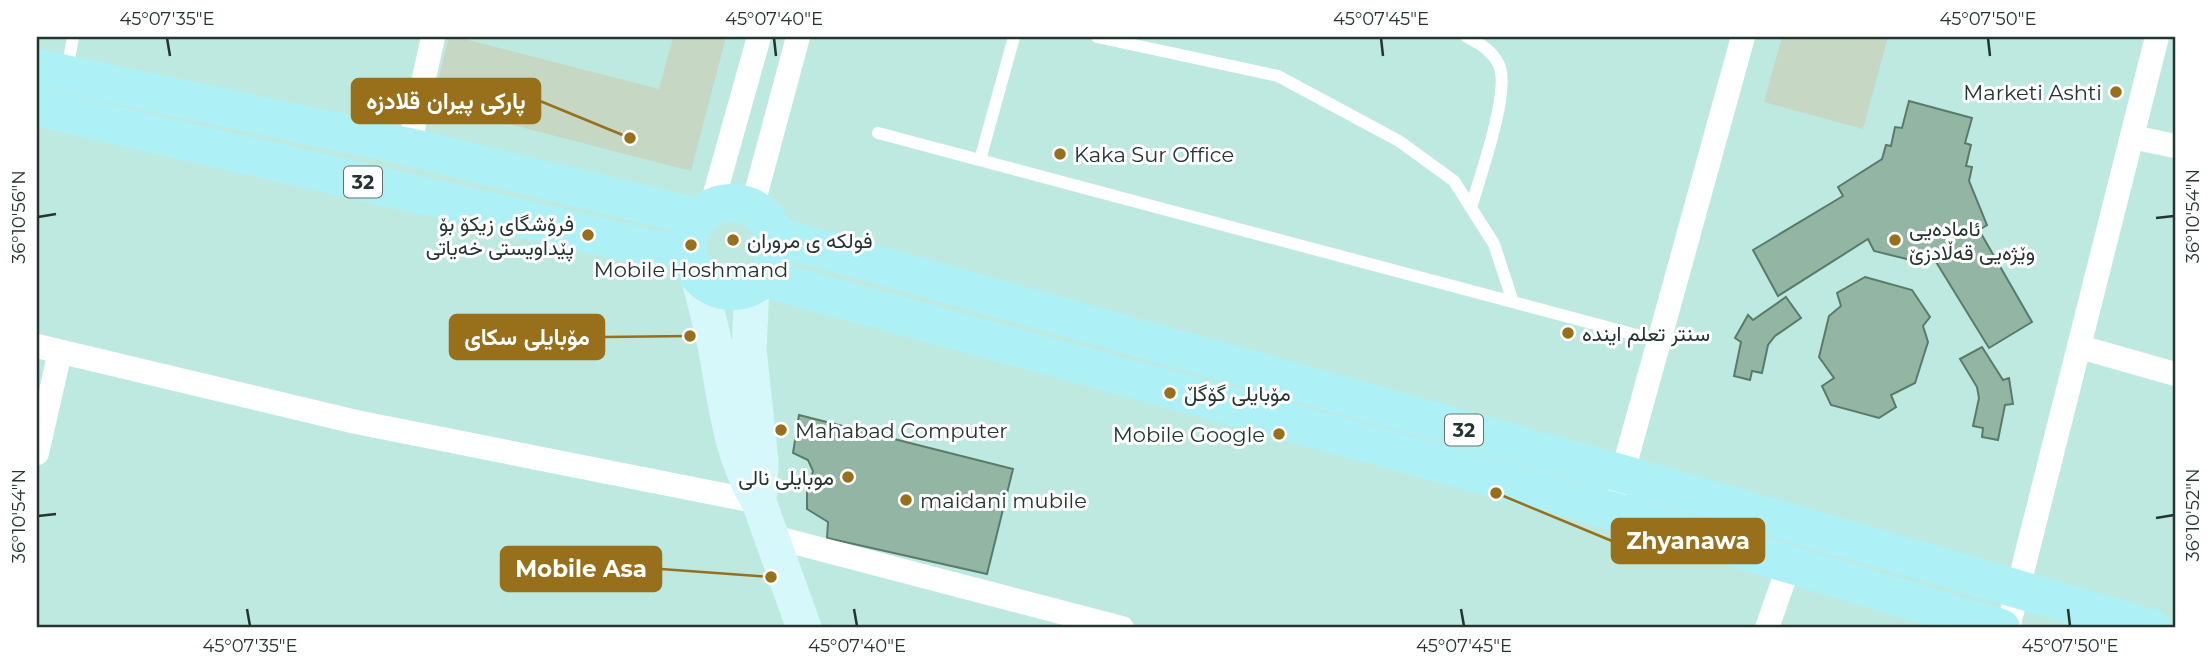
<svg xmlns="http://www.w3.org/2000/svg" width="2212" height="665" font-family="Montserrat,Vazirmatn,sans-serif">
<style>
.green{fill:#c6d7c3}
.building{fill:#93b5a3;stroke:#5a7b6a;stroke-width:2}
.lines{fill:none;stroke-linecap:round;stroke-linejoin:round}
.lane{stroke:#fff;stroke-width:12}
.street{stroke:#fff;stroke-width:24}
.secondary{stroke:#d6f8fa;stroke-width:35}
.primary{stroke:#adf1f6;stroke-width:38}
.ticks{fill:none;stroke:#243431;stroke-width:2.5}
.poi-dot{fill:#98701c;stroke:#fff;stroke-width:2.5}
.labels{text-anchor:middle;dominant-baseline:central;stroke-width:6;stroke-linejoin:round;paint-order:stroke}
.shield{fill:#fff;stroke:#66716f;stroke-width:2}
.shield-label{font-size:19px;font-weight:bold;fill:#243431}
.poi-label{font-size:21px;fill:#243431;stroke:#fff;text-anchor:start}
.leader{fill:none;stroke:#98701c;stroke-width:2.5}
.callout-dot{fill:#98701c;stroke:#fff;stroke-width:2.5}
.callout{fill:#98701c;stroke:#98701c;stroke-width:2.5}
.callout-label{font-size:23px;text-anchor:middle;font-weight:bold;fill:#fff}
.neatline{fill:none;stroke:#243431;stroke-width:2.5}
.ticks-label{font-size:18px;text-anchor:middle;fill:#243431}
</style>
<rect width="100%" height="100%" fill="#bee9e0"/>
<!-- green -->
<path class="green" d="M449,37h8l202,52 14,-52h53l-35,134 -259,-67z
M1782,37h106l-25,92 -99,-27z"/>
<!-- building -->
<path class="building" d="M1909,101l63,17 -7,25 6,2 -5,21 6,1 -3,14 18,44 -8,5 53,92 -43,26 -56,-91 -10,6 -49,-12 -6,-12 -90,57 -25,-46 90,-54 -5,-9 44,-28 4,-14 5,1 4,-19 7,1z
M1865,277l47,13 18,27 -7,9 5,16 -13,41 -24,12 5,12 -17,11 -48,-13 -9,-19 12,-8 -15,-21 10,-41 12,-10 -4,-13z
M1786,297l15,21 -26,18 -7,9 -6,28 -10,-2 -2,9 -16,-4 7,-34 -6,-4 13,-23 5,5z
M1982,347l21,33 6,-2 4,26 -8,1 -7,35 -16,-3 1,-9 -10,-2 6,-28 -2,-11 -17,-28z
M799,415l214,54 -26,105 -160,-36 1,-16 -21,-13v-18l6,-20 -5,-11 -15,-7z"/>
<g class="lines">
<!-- lane -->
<path class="lane" d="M1097,37l181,39 121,65 55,40 40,63 19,58
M1467,37c13,7 25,13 32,28 12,27 -20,113 -28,143
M67,71l6,-34
M878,133l781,208
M980,160l34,-123"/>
<!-- street -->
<path class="street" d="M2132,137l43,9
M409,147l24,-110
M711,208l48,-171
M752,208l46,-171
M37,346l319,76 403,80
M2080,347l95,27
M37,453l23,-101
M1619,486l124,-449
M770,536l352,92
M1767,628l22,-63
M2008,628l149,-591"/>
<!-- secondary -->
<path class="secondary" d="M698,276c6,23 12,46 17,69 10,54 15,110 44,157l45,126
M752,287l-3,62 12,112 -1,31"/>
<!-- primary -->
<path class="primary" d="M37,68l372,79 291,71
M37,107l652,150
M688 247a44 44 0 1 1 88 0a44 44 0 1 1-88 0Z
M775,236l848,238 528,154
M764,278l849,233 388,117"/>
</g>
<!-- ticks -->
<path class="ticks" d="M167,38l3,18M774,38l2,18M1381,38l2,18M1988,38l2,18M38,217l18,-3M2156,218l18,-2M38,516l18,-2M2156,518l18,-3M247,609l3,17M854,609l3,17M1461,609l3,17M2068,609l2,17"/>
<!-- markers -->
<g class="poi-dot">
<circle cx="2116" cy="92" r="7"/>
<circle cx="1060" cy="154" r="7"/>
<circle cx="588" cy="235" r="7"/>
<circle cx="733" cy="240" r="7"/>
<circle cx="1895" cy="240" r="7"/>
<circle cx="691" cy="245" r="7"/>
<circle cx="1568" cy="333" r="7"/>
<circle cx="1170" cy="393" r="7"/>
<circle cx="781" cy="430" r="7"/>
<circle cx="1279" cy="434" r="7"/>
<circle cx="848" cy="477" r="7"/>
<circle cx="906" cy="500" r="7"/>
</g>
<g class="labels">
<!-- shield labels -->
<g class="shield">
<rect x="344" y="166.5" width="38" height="31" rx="5"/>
<rect x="1445" y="414.5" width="38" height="31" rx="5"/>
</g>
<g class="shield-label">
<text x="363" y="182">32</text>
<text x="1464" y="430">32</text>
</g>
<!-- poi labels -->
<g class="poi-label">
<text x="2102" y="92" text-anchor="end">Marketi Ashti</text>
<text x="1074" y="154">Kaka Sur Office</text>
<text x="574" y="223" text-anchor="end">فرۆشگای زیکۆ بۆ<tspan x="574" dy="24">پێداویستی خەیاتی</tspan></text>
<text x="1909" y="228">ئامادەیی<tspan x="1909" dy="24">وێژەیی قەڵادزێ</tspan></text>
<text x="747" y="240">فولکه ی مروران</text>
<text x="691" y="269" text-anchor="middle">Mobile Hoshmand</text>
<text x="1582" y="333">سنتر تعلم اينده</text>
<text x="1184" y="393">مۆبایلی گۆگڵ</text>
<text x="795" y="430">Mahabad Computer</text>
<text x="1265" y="434" text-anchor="end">Mobile Google</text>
<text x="834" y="477" text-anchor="end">موبايلى نالى</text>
<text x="920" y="500">maidani mubile</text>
</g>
</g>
<!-- callouts -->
<path class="leader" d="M630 138L540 101M690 336L604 337M1496 493L1612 541M771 577L661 569"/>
<g class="callout-dot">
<circle cx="630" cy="138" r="7"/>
<circle cx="690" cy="336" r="7"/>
<circle cx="1496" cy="493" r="7"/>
<circle cx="771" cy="577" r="7"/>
</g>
<g class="callout">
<rect x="352" y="79" width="188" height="44" rx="7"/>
<rect x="450" y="315" width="154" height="44" rx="7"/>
<rect x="1612" y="519" width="152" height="44" rx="7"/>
<rect x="501" y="547" width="160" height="44" rx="7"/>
</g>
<g class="callout-label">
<text x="446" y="109">پارکی پیران قلادزه</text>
<text x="527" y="345">مۆبایلی سکای</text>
<text x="1688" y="549">Zhyanawa</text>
<text x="581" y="577">Mobile Asa</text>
</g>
<!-- border -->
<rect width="2212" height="665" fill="none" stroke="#ffffff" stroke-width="77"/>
<rect x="38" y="38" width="2136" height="588" class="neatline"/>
<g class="ticks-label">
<text x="167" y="25">45°07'35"E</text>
<text x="774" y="25">45°07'40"E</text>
<text x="1381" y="25">45°07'45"E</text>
<text x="1988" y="25">45°07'50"E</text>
<text transform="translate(2193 216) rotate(-90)" y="6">36°10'54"N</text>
<text transform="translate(19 217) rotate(-90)" y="6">36°10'56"N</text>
<text transform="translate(2193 515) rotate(-90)" y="6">36°10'52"N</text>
<text transform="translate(19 516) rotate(-90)" y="6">36°10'54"N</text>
<text x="250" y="652">45°07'35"E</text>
<text x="857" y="652">45°07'40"E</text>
<text x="1464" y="652">45°07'45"E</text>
<text x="2070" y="652">45°07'50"E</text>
</g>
</svg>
